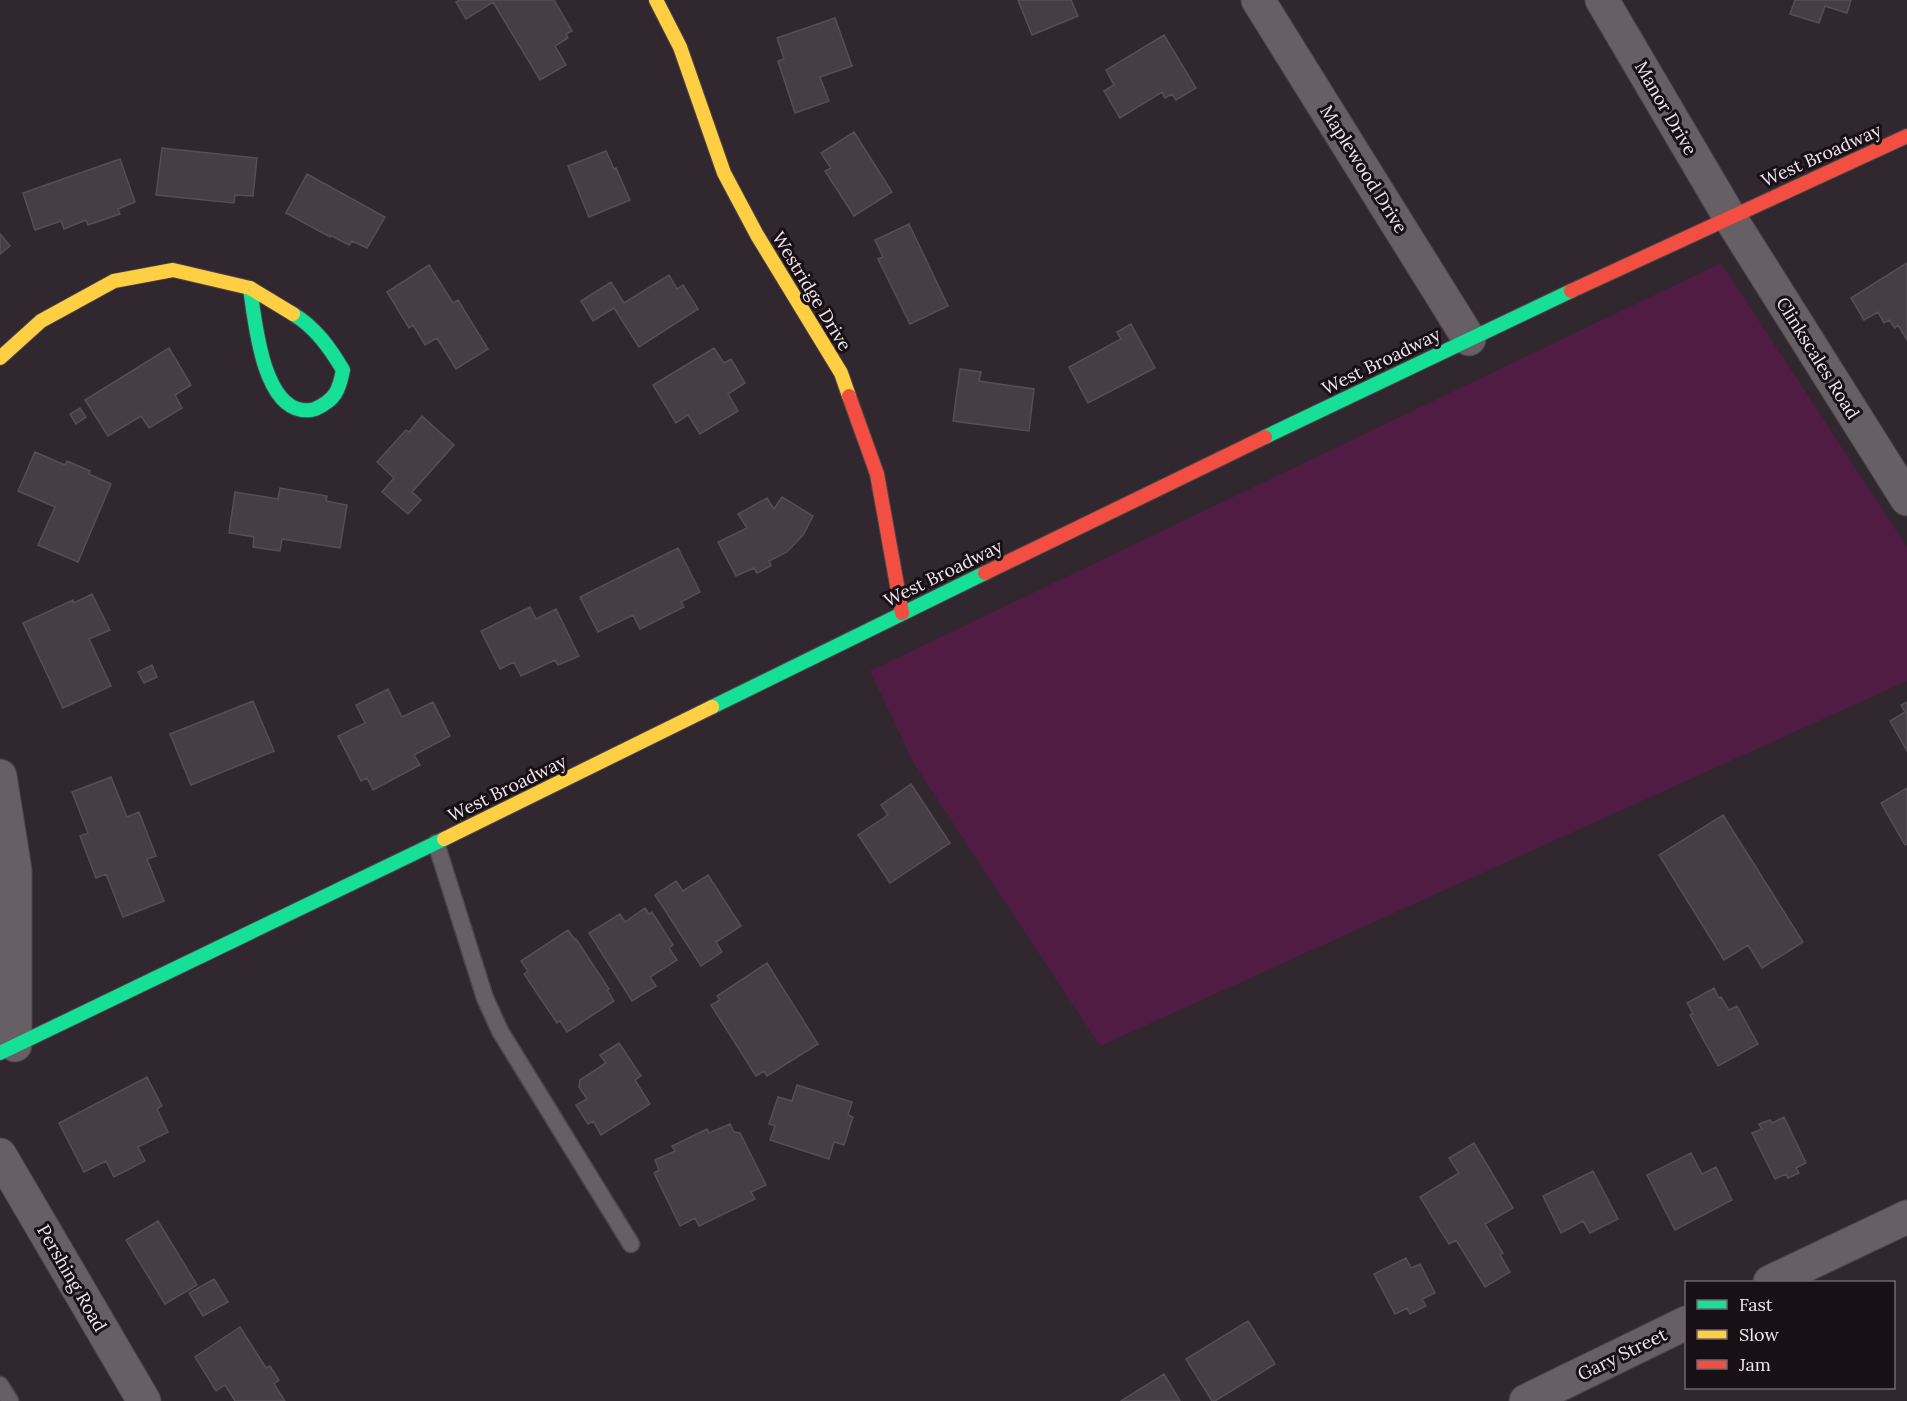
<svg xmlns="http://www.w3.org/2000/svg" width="1907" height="1401" font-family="Lora,serif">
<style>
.green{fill:#501c44}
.building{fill:#453e43;stroke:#554f53;stroke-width:1.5}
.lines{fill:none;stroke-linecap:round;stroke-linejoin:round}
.lane-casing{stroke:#4c4549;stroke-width:19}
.street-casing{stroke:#4c4549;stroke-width:35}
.fast-casing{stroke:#4c4549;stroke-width:16}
.slow-casing{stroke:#4c4549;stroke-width:16}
.jam-casing{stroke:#4c4549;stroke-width:16}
.lane{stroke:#665f64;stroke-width:16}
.street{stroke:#665f64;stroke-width:33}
.fast{stroke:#16e098;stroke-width:14}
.slow{stroke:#ffcf43;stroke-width:14}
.jam{stroke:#f24e42;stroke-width:14}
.labels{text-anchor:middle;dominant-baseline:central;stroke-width:6;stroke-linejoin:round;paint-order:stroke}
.street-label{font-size:18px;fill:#f2e7ee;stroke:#171115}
</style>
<rect width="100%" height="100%" fill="#30282e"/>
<!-- green -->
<path class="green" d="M1721,263l186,284v134l-807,365 -186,-282 -44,-93z"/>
<!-- building -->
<path class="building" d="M460,0h94l18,31 -6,3 2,4 -13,8 11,19 -26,15 -47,-78 -27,17 -10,-17z
M1018,0h53l7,16 -46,19z
M1795,0h56l-4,13 -22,-7 -6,17 -29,-9z
M835,18l17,48 -32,11 9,24 -34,12 -17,-52 6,-2 -7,-21z
M1164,35l32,53 -20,12 -4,-6 -7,4 -3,-6 -42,26 -16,-27 10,-6 -8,-15z
M854,132l38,60 -38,24 -29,-45 6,-3 -10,-15z
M162,148l95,10 -4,38 -18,-1 -1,8 -78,-8z
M606,151l8,18 2,-1 14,32 -41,17 -21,-51z
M120,159l15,43 -17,7 2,5 -32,11 -2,-5 -22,9 -3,-8 -26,9 -12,-37z
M307,174l78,43 -18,31 -15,-7 -3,4 -19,-10v2l-44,-24z
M909,224l39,82 -38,18 -32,-65 5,-2 -8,-17z
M0,234l10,12 -10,8z
M1907,263v77l-9,-15 -3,3 -6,-8 -5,3 -6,-11 -14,8 -13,-22z
M429,265l24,38 5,-3 30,49 -32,20 -19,-31 -12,7 -12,-20 -4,3 -22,-36z
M669,275l8,14 6,-4 15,24 -59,38 -25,-39 -21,13 -12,-20 30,-19 13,21z
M1131,324l24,44 -67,35 -19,-36 52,-28 -4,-7z
M169,348l22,37 -16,10 7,13 -33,20 -8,-12 -33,20 -23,-36z
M714,348l10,15 7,-4 14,24 -17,11 10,17 -38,23 -12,-19 -12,8 -23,-38z
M960,369l21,3 -2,9 55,8 -5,42 -76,-10z
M80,408l6,9 -10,7 -6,-10z
M422,416l32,29 -42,47 9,8 -13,14 -26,-22 12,-14 -17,-16 29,-32 3,2z
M35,452l30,13 2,-4 23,10 -1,3 22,10 -33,78 -40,-17 17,-38 -37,-16z
M280,488l47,8 -1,5 21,4 -7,43 -58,-9 -2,12 -27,-4 1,-10 -25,-4 6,-41 43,7z
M782,497l31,19 -10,19 -16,17 -18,9 2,5 -14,7 -3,-5 -18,8 -18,-34 29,-14 -9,-14 29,-16 7,11z
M678,548l22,44 -19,10 3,5 -44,22 -7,-14 -35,17 -18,-35z
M92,594l18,36 -21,9 22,47 -48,22 -40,-85 50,-23 1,3z
M530,607l6,12 20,-10 23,47 -21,9 -3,-5 -34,16 -7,-14 -14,7 -19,-38z
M152,665l5,12 -13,6 -6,-11z
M388,689l14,28 31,-15 17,34 -36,19 6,10 -47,25 -6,-12 -6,3 -23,-45 27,-13 -9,-18z
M253,701l21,50 -83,34 -21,-51z
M1907,702v49l-17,-30 15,-9 -4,-7z
M111,777l16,40 12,-5 17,44 -9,3 17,42 -41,16 -17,-43 -10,4 -16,-42 8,-3 -16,-41z
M911,784l39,59 -60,40 -32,-48 30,-20 -7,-10z
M1907,788v56l-2,1 -24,-42z
M1723,815l80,127 -41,26 -14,-23 -24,15 -65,-105z
M708,875l33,51 -25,16 6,10 -21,14 -46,-71 21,-14 7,10z
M645,908l4,6 3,-2 21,33 -4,3 8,12 -27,17 6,9 -24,15 -43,-68 31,-19 5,8z
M568,930l7,10 1,-1 33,50 -2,1 7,11 -47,31 -7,-11 -3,2 -33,-49 4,-3 -7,-10z
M767,963l51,81 -51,32 -3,-5 -8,5 -45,-71 9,-5 -3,-4z
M1714,988l5,10 2,-1 8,13 8,-4 21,38 -40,22 -28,-51 3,-2 -6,-10z
M619,1043l22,33 -6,4 15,24 -49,31 -8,-14 -5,3 -12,-19 11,-6 -8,-12 1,-7 26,-17 -6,-8z
M147,1077l15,29 -5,3 11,23 -30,15 7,14 -31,16 -8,-16 -22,11 -25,-49z
M797,1085l55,17 -4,13 5,2 -9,28 -10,-3 -5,17 -59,-19 5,-14 -6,-2 9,-27 14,4z
M1784,1117l22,46 -10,5 3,5 -11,5 -2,-4 -11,5 -23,-46 10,-4 -3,-5 11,-4 2,3z
M730,1124l4,8 6,1 26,52 -15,7 4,7 -56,27 -4,-8 -15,8 -26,-53 5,-3 -4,-10 20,-9 -3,-5 35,-17 2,4z
M1474,1143l39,65 -28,16 18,29 -3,2 10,17 -25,15 -29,-47 -7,4 -29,-47 39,-24 -10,-15z
M1691,1153l11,21 14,-7 16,33 -57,30 -28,-55z
M1593,1171l25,48 -28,14 -7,-12 -22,12 -18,-37z
M158,1221l39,64 -32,19 -39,-64z
M1406,1258l5,10 9,-4 15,29 -13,6 4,7 -16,8 -3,-6 -12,6 -21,-40z
M214,1279l14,23 -25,14 -14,-23z
M1248,1321l27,43 -60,37h-3l-26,-42z
M240,1327l26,41 4,-2 9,14 -5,4 11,17h-50l-10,-16 -9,6 -21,-34z
M1164,1374l16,27h-59z"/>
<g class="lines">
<defs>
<path id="lane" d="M436,843l49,155 15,33 131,213
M0,1385l10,16"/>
<path id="street" d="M1258,0l211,339
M1602,0l127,216 178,283
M0,776l15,94v175
M0,1155l144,246
M1770,1282l137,-65
M1526,1401l160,-78"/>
<path id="fast" d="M250,288c5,33 12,116 52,122 5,0 8,1 13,-1 20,-9 24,-18 28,-39 -13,-22 -28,-43 -50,-56
M1265,437l306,-146
M712,707l273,-134
M0,1053l444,-214"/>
<path id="slow" d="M656,0l24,47 44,126 33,62 84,138 8,23
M0,358l41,-37 73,-40 59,-11 77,18 43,26
M444,839l268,-132"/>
<path id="jam" d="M1571,291l336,-155
M849,396l28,78 25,139
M985,573l280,-136"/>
</defs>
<!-- lane casing -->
<use href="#lane" class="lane-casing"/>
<!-- street casing -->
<use href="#street" class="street-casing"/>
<!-- fast casing -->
<use href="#fast" class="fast-casing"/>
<!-- slow casing -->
<use href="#slow" class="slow-casing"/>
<!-- jam casing -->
<use href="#jam" class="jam-casing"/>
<!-- lane -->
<use href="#lane" class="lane"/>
<!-- street -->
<use href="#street" class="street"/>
<!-- fast -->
<use href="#fast" class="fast"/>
<!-- slow -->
<use href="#slow" class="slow"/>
<!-- jam -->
<use href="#jam" class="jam"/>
</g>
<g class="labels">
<!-- street labels -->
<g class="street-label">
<text transform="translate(1666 108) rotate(60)">Manor Drive</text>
<text transform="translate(1821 155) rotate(-24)">West Broadway</text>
<text transform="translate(1364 169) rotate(58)">Maplewood Drive</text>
<text transform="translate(812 291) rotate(59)">Westridge Drive</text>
<text transform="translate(1818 358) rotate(58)">Clinkscales Road</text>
<text transform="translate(1381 361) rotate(-26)">West Broadway</text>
<text transform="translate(943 573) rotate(-26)">West Broadway</text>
<text transform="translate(507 788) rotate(-26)">West Broadway</text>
<text transform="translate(72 1278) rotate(60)">Pershing Road</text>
<text transform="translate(1622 1354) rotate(-26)">Gary Street</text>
</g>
</g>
<!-- legend -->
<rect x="1685" y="1281" width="210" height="108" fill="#171115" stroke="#6f676c" stroke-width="1.5"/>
<rect x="1697" y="1300" width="30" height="9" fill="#16e098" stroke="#6f676c" stroke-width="1.5"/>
<text x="1739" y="1311" font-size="18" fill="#f2e7ee">Fast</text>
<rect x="1697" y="1330" width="30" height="9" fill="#ffcf43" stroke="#6f676c" stroke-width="1.5"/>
<text x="1739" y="1341" font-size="18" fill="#f2e7ee">Slow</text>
<rect x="1697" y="1360" width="30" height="9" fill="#f24e42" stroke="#6f676c" stroke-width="1.5"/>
<text x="1739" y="1371" font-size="18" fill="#f2e7ee">Jam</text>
</svg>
